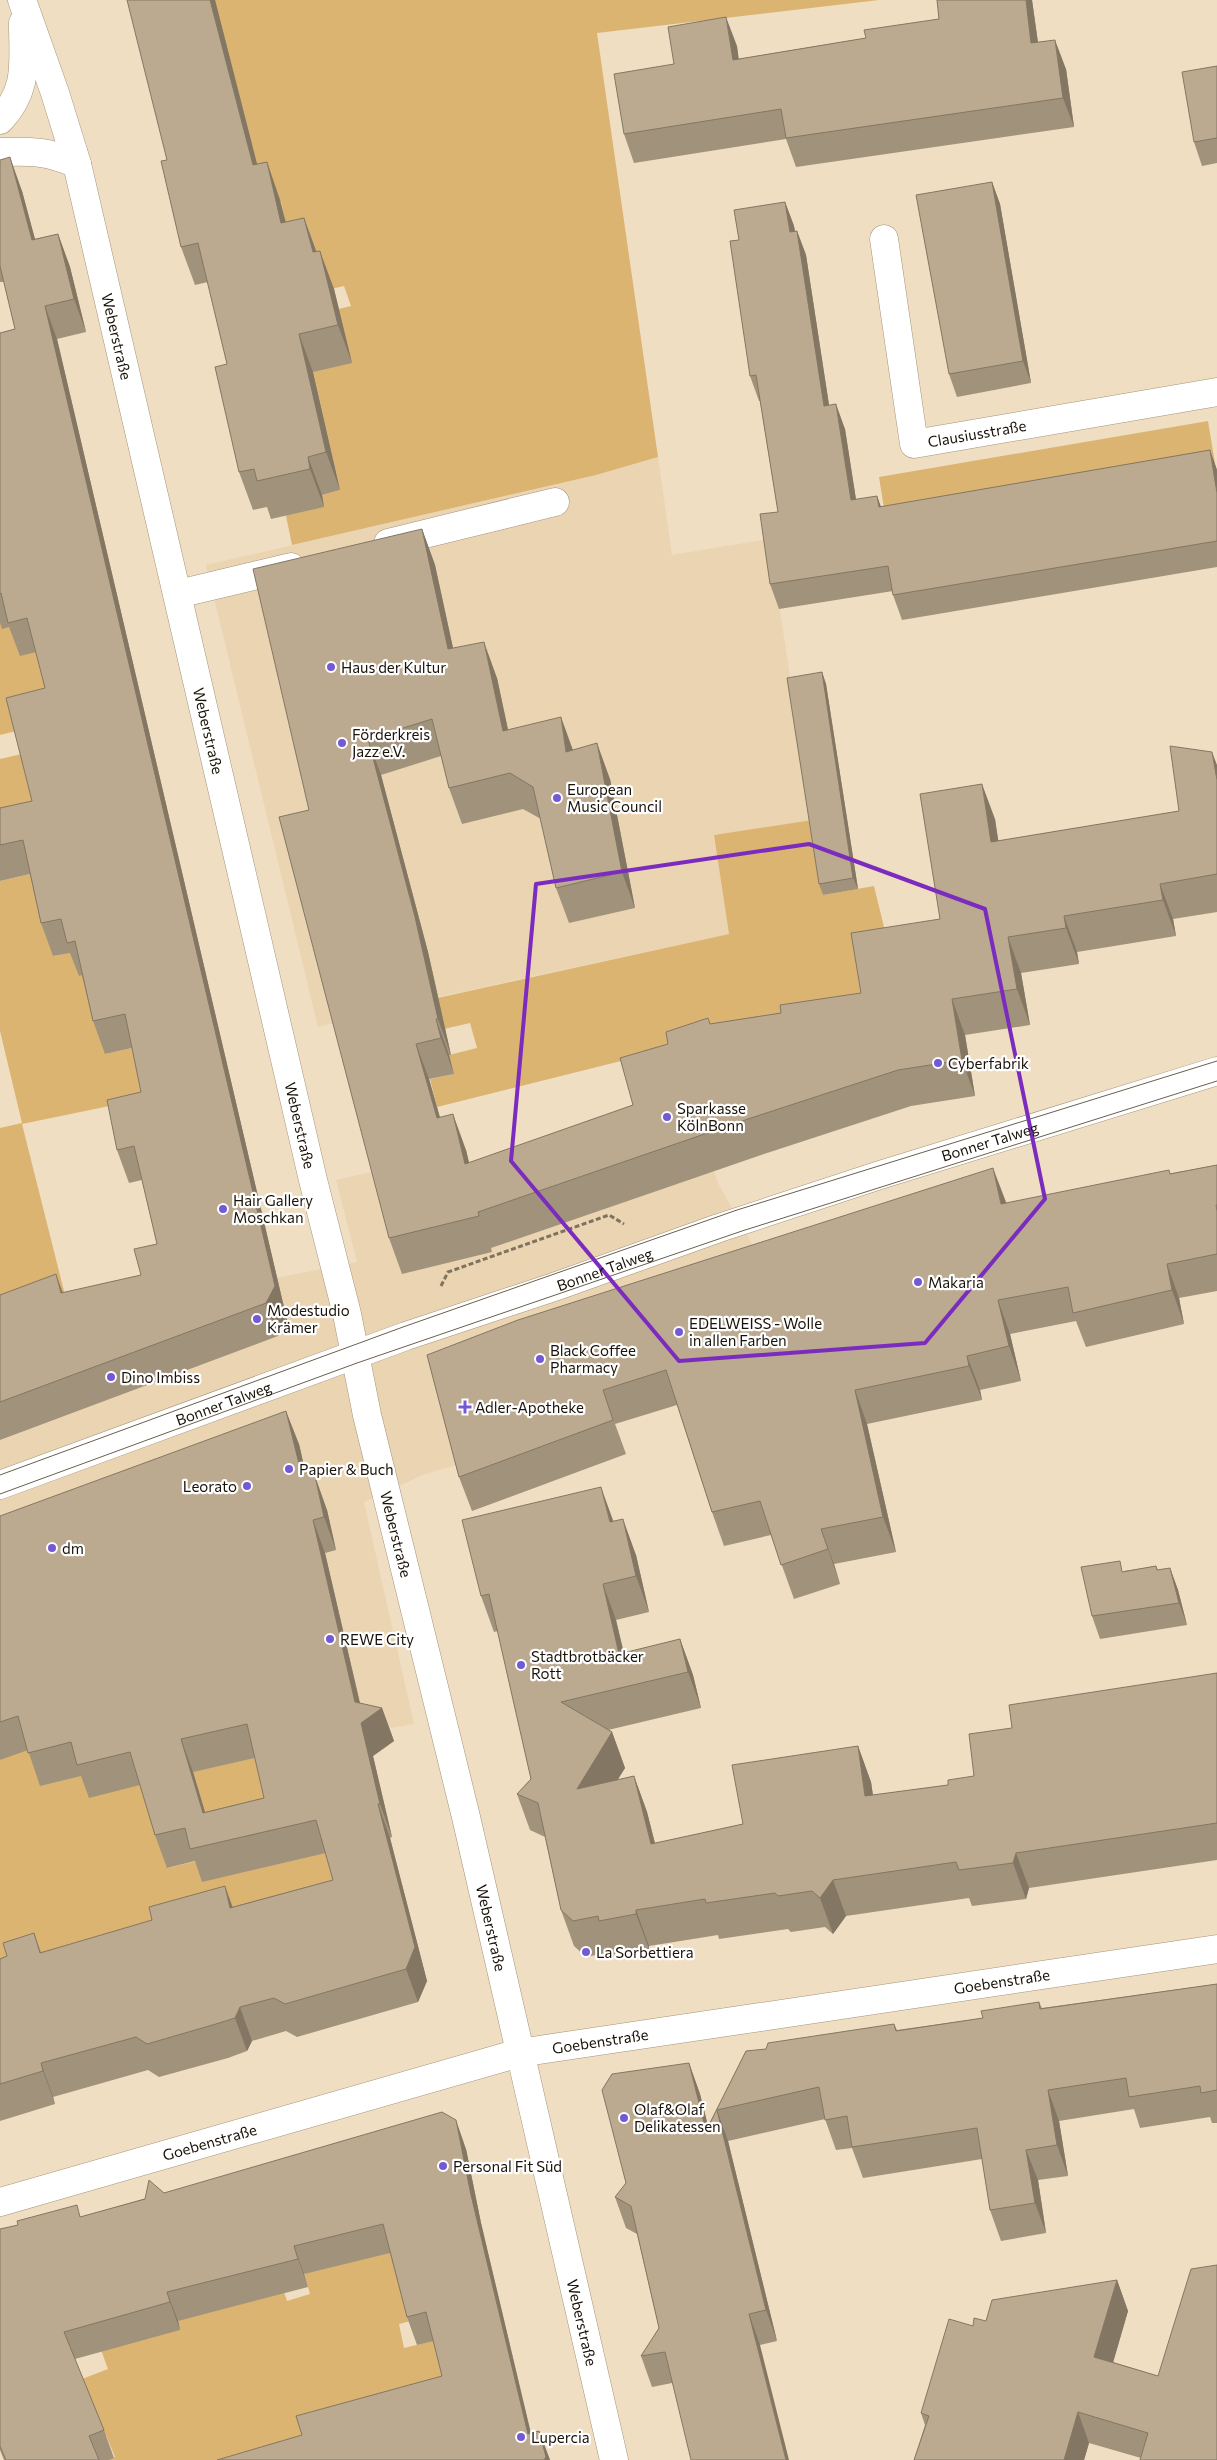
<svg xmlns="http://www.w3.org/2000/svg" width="1217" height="2460" font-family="Commissioner,sans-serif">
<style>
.built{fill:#ebd4b1}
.green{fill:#dcb472}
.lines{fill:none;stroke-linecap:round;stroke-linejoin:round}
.minor-casing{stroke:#a49379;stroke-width:29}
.path{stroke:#7f7360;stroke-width:3;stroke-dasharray:5 2.5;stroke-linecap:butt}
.minor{stroke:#fff;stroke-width:28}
.tram{stroke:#6a5f4e;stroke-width:1}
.wall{fill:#a1927b;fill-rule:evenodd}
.shaded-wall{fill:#837764}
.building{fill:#bbaa8f;stroke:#837764;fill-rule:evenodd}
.marked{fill:none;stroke:#7b2cbf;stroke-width:4;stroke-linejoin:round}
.poi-dot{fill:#735ad4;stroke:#fff;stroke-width:2}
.labels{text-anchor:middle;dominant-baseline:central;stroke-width:4.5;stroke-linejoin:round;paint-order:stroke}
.street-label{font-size:15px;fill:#191208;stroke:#fff}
.poi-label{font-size:15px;fill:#191208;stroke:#fff;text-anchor:start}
</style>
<rect width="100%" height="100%" fill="#f0dec2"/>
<!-- built -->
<path class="built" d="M658,457l14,98 97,-16 43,281 -98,15 15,99 -291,63 -120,30 -112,-462 390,-90z
M682,1080l36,103 47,84 -93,116 -65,17 19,54 -24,9 -24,-65 -118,66 -35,10 -61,28 50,222 -48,8 -277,66 -6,-23 -83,-134v-309l357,-70 -21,-82 130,-30 12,49z"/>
<!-- green -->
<path class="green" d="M214,0h665l-282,33 61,424 -62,18 -304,70 -6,-29 36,-21 18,-5 -39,-172 50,-12 -7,-20 -17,4 -35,-38 -11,-51 -14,2z
M1208,421l9,54 -331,46 -7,-44z
M0,619l13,8 26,25 22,68 -61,15z
M48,748l22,3 -70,93v-85z
M812,820l11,75 51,-9 19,78 -19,68 -249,28 -188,47 -7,-28 24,-5 -5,-19 28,-7 -7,-25 -39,9 -7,-31 305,-67 -15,-99z
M87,861l-33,95 19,-4 38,16 -6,86 32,-7 21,49 -136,28 46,183 -68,25v-204l22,-5 -22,-92v-150z
M7,1728l76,47 99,-1 113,-25 -26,55 -101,64 29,-7 131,-8 23,73 -351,71v-237l6,-3z
M411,2223v98l-12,3 5,24 33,-8 10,43 -136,77h-202l6,-3 -9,-22 -27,11 3,-67 26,-10 -15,-41 83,-16 27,2 81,-22 3,9 23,-7 -10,-35z"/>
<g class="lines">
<defs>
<g id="minor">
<path id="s1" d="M22,0l33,93 22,71 236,1016 34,134 20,101 99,402 148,643"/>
<path d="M0,120c29,-31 23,-57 23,-97"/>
<path d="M0,152c32,-1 48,-1 77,12"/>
<path id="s2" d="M884,239l30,205 303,-52"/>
<path d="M388,543l167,-41"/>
<path d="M178,594l113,-27"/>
<path id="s3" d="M0,1485l406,-149 148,-49 165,-59 161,-53 337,-104"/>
<path id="s4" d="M0,2202l519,-149 698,-104"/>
</g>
</defs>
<!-- minor casing -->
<use href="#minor" class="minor-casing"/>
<!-- path -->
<path class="path" d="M441,1286l7,-14 161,-57 15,9"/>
<!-- minor -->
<use href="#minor" class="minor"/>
<!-- tram -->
<path class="tram" d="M0,1475l403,-148 334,-117 480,-149
M0,1494l357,-131 385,-132 475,-150"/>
</g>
<!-- wall -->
<path class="wall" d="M215,0l42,164 10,-2 13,38 6,22 18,-4 12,33 18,38 18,74 -39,9 27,118 -18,5 2,12 -53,12 -4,-12 -14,3 -14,-38 -12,-108 -19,-82 -13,3 -14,-38 -14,-87z
M937,0h95l6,42 28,27 8,58 -278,40 -10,-28 -152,24 -10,-29 50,-70 63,-18 1,13 128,-21 73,-19z
M1217,66v97l-15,3 -8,-24z
M0,160l22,31 13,48 23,-5 12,33 16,65 -29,7 230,981 -9,16 -278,104v-145l63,-2 78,-18 16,-31 -15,-64 -13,3 -12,-33 24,-58 -9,-44 -27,6 -12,-33 -11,-46 -3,1 -9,-23 -17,3 -12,-33 -11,-49 -30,7v-73l32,-7 13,-113 -9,-36 -16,4 -11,-29 -7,2 -2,-6v-290l15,-4 -11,-47h-4z
M992,182l8,22 31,179 -74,14 -8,-23z
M785,202l9,24 1,5h2l9,24 23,150 16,24 11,71 21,-4 4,11 329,-57 7,20v97l-315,53 -9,-25v-4l-114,18 -9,-25 8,-72 -18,-111h-1l-9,-25 -11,-136z
M422,529l13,36 18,83 44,30 11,52 65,20 37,29 25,129 -66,15 -13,-35 -15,-69 -18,-10 -61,15 -13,-36 -8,-32 -60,19 47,177 23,103h-2l5,19 -25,5 11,38 26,33 3,13 164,-58 35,-61 42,-20 71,-11 80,-20 79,-74 55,-100 3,22 181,-30 38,-46v147l-44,7 3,17 -99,16 2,12 -58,9 9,52 -65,10 10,61 -64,10 -147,48 -273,94 1,4 -90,22 -13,-36 -80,-428z
M822,672l4,12 32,205 -35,6 -4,-11z
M1217,1165v126l-38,7 5,26 -98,23 -10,-26 -66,13 11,47 -41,9 2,10 -115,24 29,128 -62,12 6,20 -46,15 -23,-64 -47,11 -12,-34 -35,-107 -62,19 11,30 -154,57 -13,-34 -32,-122 579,-152z
M299,1444l6,27 22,39 9,40 -11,3 35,150 22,5 12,33 -21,15 19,81 -2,1 37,143 -9,21 -121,35 -11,-6 -34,10 -5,10 -19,7 -69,19 -11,-7 -95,27 2,7 -55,17v-162l7,-3 27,-23 7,19 191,-45 101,-27 -7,-27 -124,29 -7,-21 -28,7 -12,-33 -15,-50 -51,13 -8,-22 -41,10 -12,-36 -28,10v-244zM255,1758l9,40 -59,14 -12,-40z
M614,1521l22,34 13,57 -33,8 8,33 56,-14 13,36 8,33 -93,22 4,2 13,36 -8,12 17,-4 13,36 8,31 88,-19 115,-78 13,36 2,13 75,-10 26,-9 38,-48 205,-55v187l-188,28 -3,11 -54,7 -3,-8 -123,18 -13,18 -8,-7 -34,5 -3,-3 -69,10 -1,-4 -69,11v3l-37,8 -2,-5 -24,5 -12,-11 -13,-36 -16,-73 -15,-7 -13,-36 14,-15 -33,-148 -4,1 -13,-36z
M1156,1566l2,4 12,-2 8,22 9,35 -87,14 -8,-23 32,-45z
M1217,1984v139h-5l-2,-6 -70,11 -6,-19 -75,12 9,55 -30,4 8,53 -45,8 -11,-31 -8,-51 -119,19 -11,-30 -16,2 -11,-31 -97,22 49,200 -17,4 -88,38 -20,4 -11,-31 18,-28 -22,-94 -11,-6 -11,-31 11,-14 63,-120 11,31 8,32 38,-75 20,-2 128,-25 3,6 86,-12 56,-16 3,6z
M466,2149l15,74 50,210 8,-2 11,29 -248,-25 140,-59 -8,-35 -17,4 -10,-28 -17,-64 -86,21 4,13 -130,34 2,9 -105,29 29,71 10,28 -5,2h-105l-4,-10v-221l81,-12 83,-24z
M1217,2265l-76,193 -52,-15 -5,17h-170l11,-35 -4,-12 52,-87 144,-46 11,31 -15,51 45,14z"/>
<!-- shaded-wall -->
<path class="shaded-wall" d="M210,0h5l52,203 -14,-38z
M1026,0h6l10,72 -11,-29z
M726,17l11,29 6,43 -10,-29z
M1055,40l11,29 8,58 -11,-29z
M10,157l12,34 22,82 -12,-33z
M267,162l13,38 15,61 -14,-38z
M992,182l8,22 31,179 -8,-22z
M785,202l9,24 5,30 -9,-24z
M304,218l14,38 -5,-4z
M797,231l9,24 27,176 -9,-25z
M58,234l12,33 16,65 -12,-33z
M320,251l14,38 18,74 -14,-38z
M45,306l12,33 230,981 -9,16 -12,-33z
M299,334l14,38 27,118 -14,-38z
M836,404l9,25 15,96 -9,-25z
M1210,450l7,20v23z
M308,457l14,38 2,12 -14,-38z
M877,496l9,25 -7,-14z
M422,529l13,36 26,120 -13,-36z
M484,642l13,36 19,89 -13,-36z
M822,672l4,12 32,205 -5,-11z
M561,717l13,36 -8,-1z
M368,739l13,36 47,177 23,103 -13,-36z
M597,743l13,36 25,129 -13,-36z
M1212,752l5,13v15z
M982,784l13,35 9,59 -13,-36z
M1160,884l13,35 3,17 -13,-36z
M1064,916l13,36 2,12 -13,-36z
M1008,937l13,36 9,52 -13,-36z
M952,999l13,36 10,61 -13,-36z
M436,1019l13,36 5,19 -13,-36z
M416,1044l13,35 21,75 -13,-36z
M453,1114l13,36 12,50 -13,-36z
M993,1168l13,34 7,36 -12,-34z
M1167,1264l12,34 5,26 -12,-34z
M56,1274l12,33 -7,-14z
M998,1300l12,34 11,47 -12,-35z
M967,1356l13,34 2,10 -13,-34z
M855,1390l12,34 29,128 -13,-35z
M286,1411l13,33 13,57 -12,-33z
M315,1476l12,34 9,40 -12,-33z
M601,1487l13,36 -4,-1z
M623,1519l13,36 13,57 -13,-36z
M313,1520l12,33 39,168 18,-13 12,33 -21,15 19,81 -12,-33 -25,-102z
M821,1529l13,35 6,20 -12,-35z
M1170,1568l8,22 9,35 -8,-22z
M603,1584l13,36 15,65 -12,-31z
M680,1639l13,36 8,33 -13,-36z
M612,1732l13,36 -35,57 -13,-36z
M181,1739l12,33 22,74 -12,-33z
M858,1746l13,36 7,50 -13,-36z
M634,1776l13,36 17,68 -13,-36z
M378,1804l12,34 37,143 -9,21 -12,-33z
M1016,1853l13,35 -3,11 -13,-36z
M833,1880l13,36 -13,18 -13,-36z
M225,1886l12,33 -7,-11z
M636,1910l13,36v3l-13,-35z
M240,2007l12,34 -5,10 -12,-33z
M41,2063l12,34 2,7 -12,-33z
M689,2063l11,31 17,68 -11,-31z
M1048,2090l11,31 9,55 -11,-31z
M717,2110l11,31 49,200 -11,-31z
M456,2120l10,29 15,74 56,237 -9,-26 -57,-239z
M1026,2150l12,30 8,53 -11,-30z
M294,2246l10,28 4,13 -10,-28z
M1117,2280l11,31 -22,76 -12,-30z
M167,2292l11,29 2,9 -10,-28z
M749,2314l11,31 29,115h-3z
M1078,2412l11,31 -5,17h-20z
M539,2431l11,29h-6z"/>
<!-- building -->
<path class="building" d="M127,0h83l43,165 14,-3 14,61 23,-5 9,34 7,-1 18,74 -39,9 27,118 -18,5 2,12 -53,12 -3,-12 -15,3 -24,-105 12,-3 -29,-121 -17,4 -20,-86 6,-1z
M937,0h89l5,43 24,-3 8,58 -277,40 -5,-29 -157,25 -10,-60 60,-10 -6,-37 58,-10 7,43 133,-22 -2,-8 75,-11z
M1217,66v72l-23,4 -12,-70z
M10,157l22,83 26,-6 16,65 -29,7 230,980 -9,17 -266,99v-107l56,-21 5,19 80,-18 -7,-26 23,-5 -23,-98 -17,4 -10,-50 34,-8 -16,-78 -32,7 -18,-80 -8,2 -6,-24 -20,4 -18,-83 -23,5v-37l32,-7 -26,-103 39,-10 -18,-70 -19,5 -7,-30 -1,1v-261l15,-4 -15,-63v-106z
M992,182l31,179 -74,13 -33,-179z
M785,202l5,30 7,-1 27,175 12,-2 15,96 26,-4 2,11 331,-57 7,43v48l-324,54 -5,-29 -118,18 -10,-70 18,-2 -22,-137 -6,1 -20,-135 9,-1 -5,-30z
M422,529l26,120 36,-7 19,89 58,-14 5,35 31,-9 25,129 -66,16 -23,-101 -23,-14 -61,15 -17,-69 -64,20 47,178 23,102h-2l5,19 -25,6 21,74 16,-4 12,50 168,-59 -13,-47 48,-14 -2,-12 42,-14 2,6 71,-11 -1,-8 81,-12 -10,-60 89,-14 -20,-125 62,-10 9,58 188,-31 -9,-65 42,6 5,28v94l-57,10 3,16 -99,16 2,12 -58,9 9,52 -65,10 10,61 -64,10 -147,48 -273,94 1,4 -90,22 -110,-421 30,-7 -56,-241z
M822,672l31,206 -34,6 -32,-206z
M1217,1165v40h-1l1,6v43l-50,10 5,26 -99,23 -5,-26 -70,13 11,46 -42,10 2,10 -114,24 28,127 -62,12 7,20 -47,16 -21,-64 -48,11 -46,-142 -63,20 10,30 -154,57 -32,-122 91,-35 475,-152 8,36 168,-34 1,4z
M286,1411l14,57 15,8 9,41 -11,3 42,182 27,6 -21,15 19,81h-2l37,143 -9,22 -121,35 -11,-6 -34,9 -5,11 -19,6 -69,20 -11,-7 -95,26 2,8 -43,13v-125l7,-3 -4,-13 31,-10 6,20 112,-33 -3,-13 76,-21 5,22 103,-28 -17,-60 -126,29 -5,-21 -30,7 -25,-83 -53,13 -6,-23 -43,11 -10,-37 -18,6v-206zM247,1724l17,74 -61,15 -22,-74z
M601,1487l9,35 13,-3 13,57 -33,8 16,70 61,-15 8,33 -127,30 51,30 -35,57 57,-13 17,68 92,-20 -11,-59 126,-19 7,50 83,-11v-5l26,-4 -5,-42 43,-6 -3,-23 208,-32v150l-201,30 -3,10 -54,7 -3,-8 -123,18 -13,18 -8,-7 -34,5 -3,-3 -69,10 -1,-4 -69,11v4l-37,7 -1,-5 -25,5 -12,-11 -23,-107 -21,-9 14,-15 -42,-185 -8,2 -19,-76z
M1120,1561l2,11 34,-6 1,4 13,-2 9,35 -87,13 -11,-49z
M1217,1984v106l-16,3 -1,-7 -71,11 -3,-19 -78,12 9,55 -31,5 9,53 -45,7 -13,-82 -125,19 -5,-31 -22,4 -6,-33 -102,23 49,200 -17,4 37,146h-95l-26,-108 -24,4 18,-28 -28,-122 -16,-9 11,-14 -24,-93 10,-16 77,-11 17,68 40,-80 20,-2 2,-6 126,-19 2,7 87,-13 -2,-7 58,-9 1,7z
M442,2112l14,8 15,75 57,239 11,-3 7,26 -2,3h-327l85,-25 -6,-19 146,-40 -16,-64 -19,5 -24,-93 -89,22 4,13 -131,33 3,10 -106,30 40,98 -15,6 10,24h-93l-6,-14v-217l18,-4 -1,-4 60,-16 3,12 65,-18 4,-19 15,13z
M1217,2265v195h-77l8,-27 -70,-21 -14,48h-150l15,-44 -8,-3 28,-94 24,7 1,-8 12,3 6,-21 125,-20 -23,77 64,19 33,-107z"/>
<!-- marked area -->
<path class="marked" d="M809,844l176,65 60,290 -120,144 -246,18 -168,-200 25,-277z"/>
<!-- markers -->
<g class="poi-dot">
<circle cx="331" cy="667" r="5"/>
<circle cx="342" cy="743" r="5"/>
<circle cx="557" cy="798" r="5"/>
<circle cx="938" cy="1063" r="5"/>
<circle cx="667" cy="1117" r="5"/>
<circle cx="223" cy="1209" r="5"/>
<circle cx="918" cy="1282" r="5"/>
<circle cx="257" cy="1319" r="5"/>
<circle cx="679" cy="1332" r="5"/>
<circle cx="540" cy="1359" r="5"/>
<circle cx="111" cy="1377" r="5"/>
<path d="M462.5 1399.5h5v5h5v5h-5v5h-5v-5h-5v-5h5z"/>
<circle cx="289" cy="1469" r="5"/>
<circle cx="247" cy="1486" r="5"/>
<circle cx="52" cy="1548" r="5"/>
<circle cx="330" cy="1639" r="5"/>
<circle cx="521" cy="1665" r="5"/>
<circle cx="586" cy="1952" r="5"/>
<circle cx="624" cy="2118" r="5"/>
<circle cx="443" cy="2166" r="5"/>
<circle cx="521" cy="2437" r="5"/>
</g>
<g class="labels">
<!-- street labels -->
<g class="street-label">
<text stroke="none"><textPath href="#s1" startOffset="350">Weberstraße</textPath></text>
<text stroke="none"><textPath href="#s2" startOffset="271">Clausiusstraße</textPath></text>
<text stroke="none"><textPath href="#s1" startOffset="755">Weberstraße</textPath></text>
<text stroke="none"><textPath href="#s1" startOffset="1160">Weberstraße</textPath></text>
<text stroke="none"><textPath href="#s3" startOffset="1048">Bonner Talweg</textPath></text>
<text stroke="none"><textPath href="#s3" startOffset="642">Bonner Talweg</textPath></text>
<text stroke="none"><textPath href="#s3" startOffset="238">Bonner Talweg</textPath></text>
<text stroke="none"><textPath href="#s1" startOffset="1580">Weberstraße</textPath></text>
<text stroke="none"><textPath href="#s1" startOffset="1985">Weberstraße</textPath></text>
<text stroke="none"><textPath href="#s4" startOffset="1028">Goebenstraße</textPath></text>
<text stroke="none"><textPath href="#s4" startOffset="622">Goebenstraße</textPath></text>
<text stroke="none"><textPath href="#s4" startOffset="218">Goebenstraße</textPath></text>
<text stroke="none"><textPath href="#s1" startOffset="2390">Weberstraße</textPath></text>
</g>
<!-- poi labels -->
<g class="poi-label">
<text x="341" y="667">Haus der Kultur</text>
<text x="352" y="734">Förderkreis<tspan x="352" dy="17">Jazz e.V.</tspan></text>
<text x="567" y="789">European<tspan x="567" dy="17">Music Council</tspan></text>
<text x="948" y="1063">Cyberfabrik</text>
<text x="677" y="1108">Sparkasse<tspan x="677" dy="17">KölnBonn</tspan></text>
<text x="233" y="1200">Hair Gallery<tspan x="233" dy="17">Moschkan</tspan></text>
<text x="928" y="1282">Makaria</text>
<text x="267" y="1310">Modestudio<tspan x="267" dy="17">Krämer</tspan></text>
<text x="689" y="1323">EDELWEISS - Wolle<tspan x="689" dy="17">in allen Farben</tspan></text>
<text x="550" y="1350">Black Coffee<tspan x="550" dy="17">Pharmacy</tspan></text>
<text x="121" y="1377">Dino Imbiss</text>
<text x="475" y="1407">Adler-Apotheke</text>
<text x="299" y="1469">Papier &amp; Buch</text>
<text x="237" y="1486" text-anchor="end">Leorato</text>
<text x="62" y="1548">dm</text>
<text x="340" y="1639">REWE City</text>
<text x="531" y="1656">Stadtbrotbäcker<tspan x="531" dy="17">Rott</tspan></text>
<text x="596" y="1952">La Sorbettiera</text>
<text x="634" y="2109">Olaf&amp;Olaf<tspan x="634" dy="17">Delikatessen</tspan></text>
<text x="453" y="2166">Personal Fit Süd</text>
<text x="531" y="2437">Lupercia</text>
</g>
</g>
</svg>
